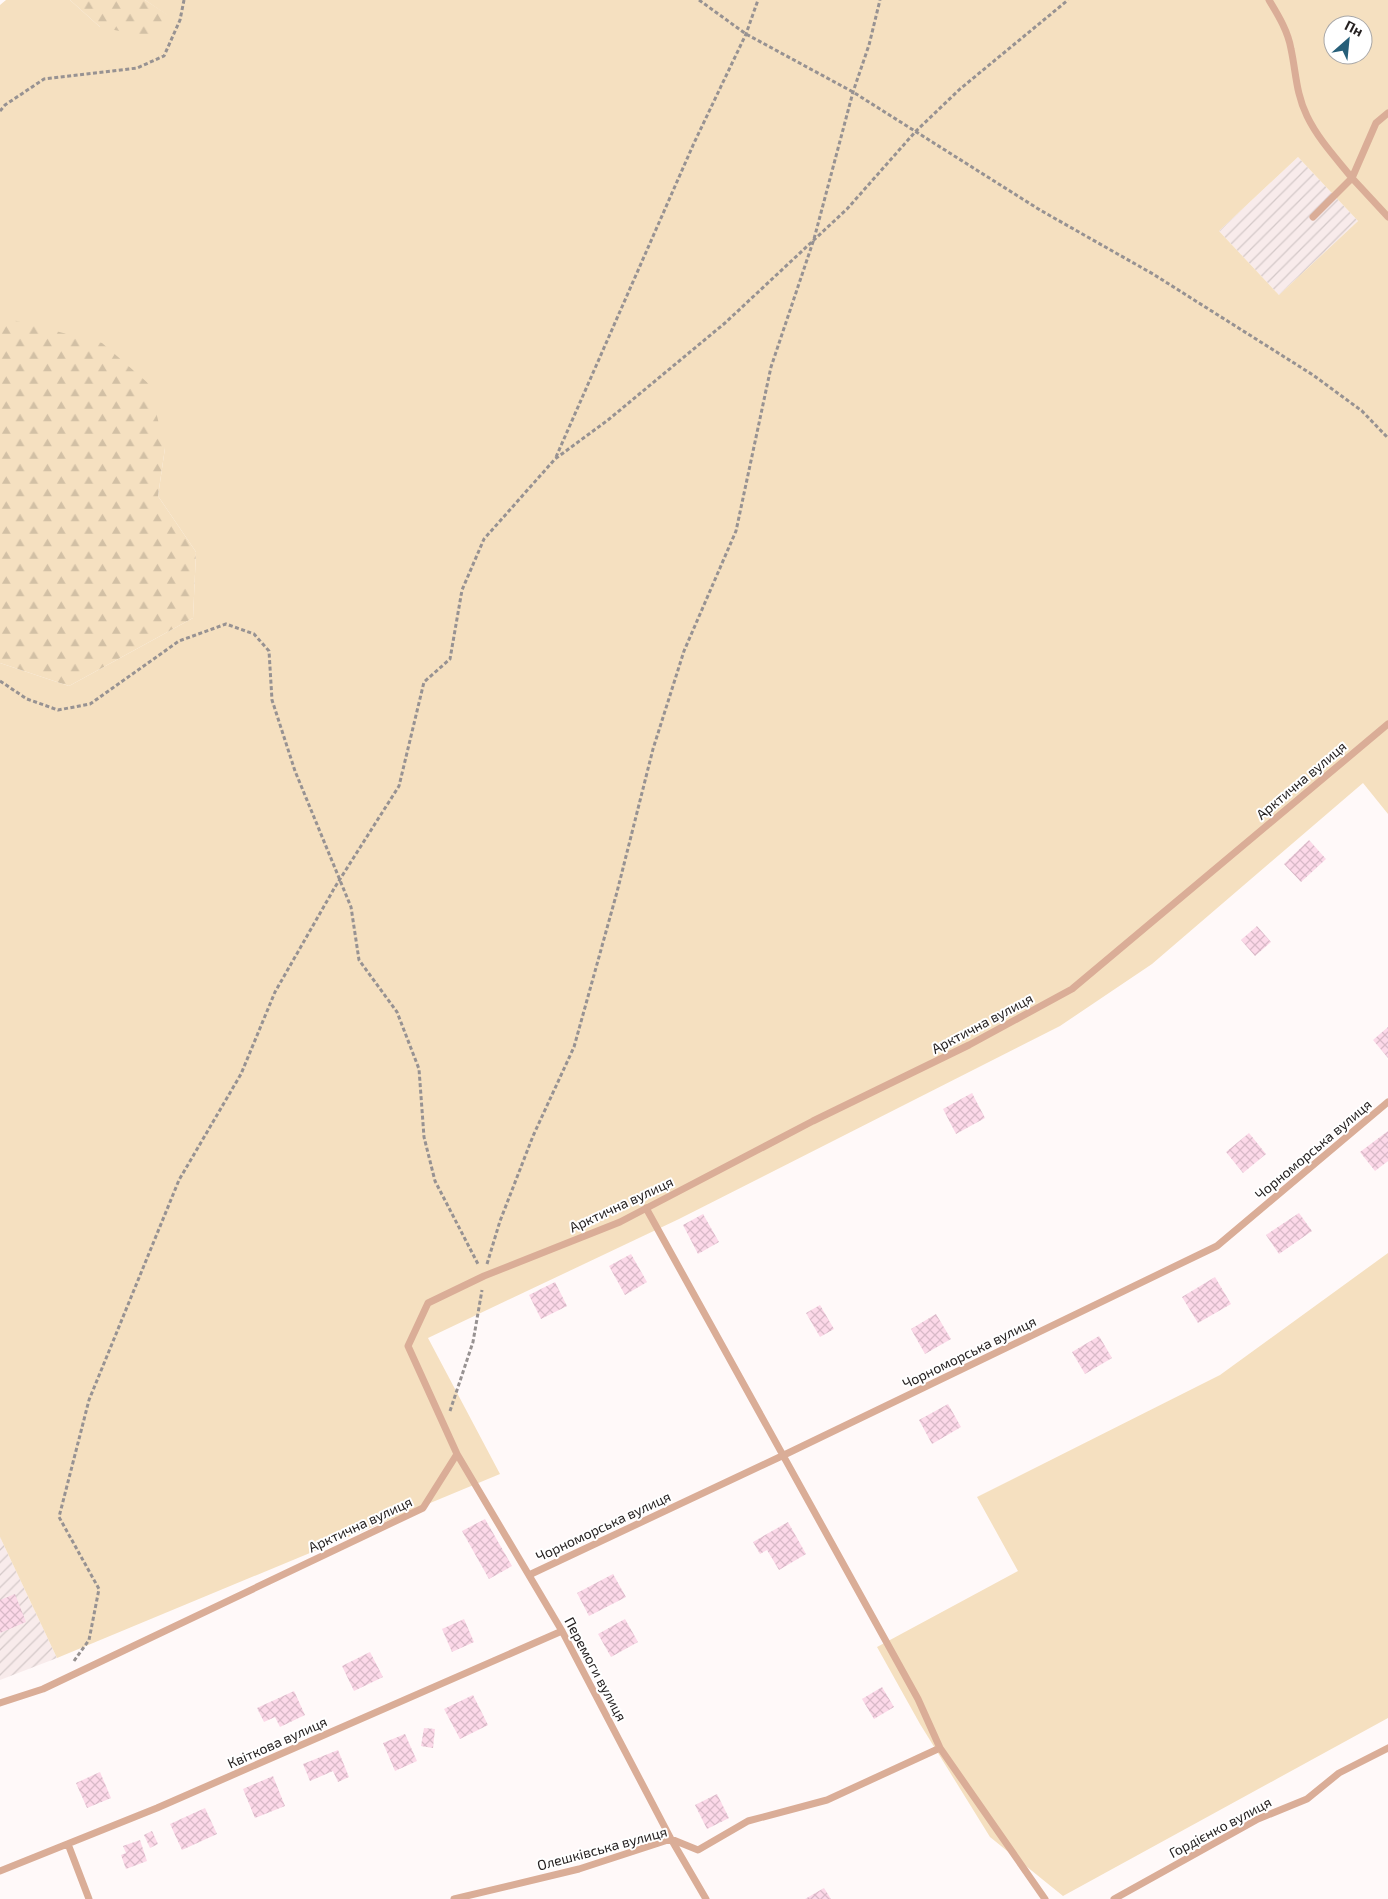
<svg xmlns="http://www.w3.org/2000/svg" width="1388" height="1899" font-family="'Exo 2',sans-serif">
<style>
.industrial{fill:url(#industrial-furrows)}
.grass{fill:#f5e0c0;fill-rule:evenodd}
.forest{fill:url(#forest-firs)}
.building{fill:url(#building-cross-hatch)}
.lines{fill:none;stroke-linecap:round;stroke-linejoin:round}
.path{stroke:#979292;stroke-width:3;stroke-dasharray:4 2.5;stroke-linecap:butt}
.service{stroke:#daad97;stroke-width:7}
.labels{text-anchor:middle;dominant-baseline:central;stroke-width:4;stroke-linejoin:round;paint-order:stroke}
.street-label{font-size:14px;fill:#262222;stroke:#fff}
</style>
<defs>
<pattern id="industrial-furrows" width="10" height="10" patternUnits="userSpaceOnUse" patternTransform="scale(1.25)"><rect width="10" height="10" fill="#f8ebeb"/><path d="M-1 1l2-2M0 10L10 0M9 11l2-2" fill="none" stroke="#d4c9c9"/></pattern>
<pattern id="forest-firs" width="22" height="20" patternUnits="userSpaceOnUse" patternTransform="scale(1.25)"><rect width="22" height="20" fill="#f5e0c0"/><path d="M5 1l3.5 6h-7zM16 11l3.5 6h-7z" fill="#d2c0a5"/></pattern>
<pattern id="building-cross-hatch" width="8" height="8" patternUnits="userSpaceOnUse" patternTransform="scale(1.25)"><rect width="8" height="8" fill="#fcd8e8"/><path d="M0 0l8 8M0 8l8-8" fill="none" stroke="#d8b9c7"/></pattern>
</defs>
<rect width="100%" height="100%" fill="#fff9f9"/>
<!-- industrial -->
<path class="industrial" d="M1298,157l60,64 -79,74 -60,-64z
M0,1537l57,121 -57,22z"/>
<!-- grass -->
<path class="grass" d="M6,0h64l30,27 67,-12 -22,-15h1243v814l-25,-31 -211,181 -92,62 -381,193 -251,119 72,136 -443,184 -57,-121v-874l69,23 124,-68 3,-66 -38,-56 7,-48 -165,-121v-322zM1333,25h30v30h-30zM1298,157l60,64 -79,74 -60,-64z
M1388,1253v465l-325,178 -73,-59 -70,-113 -43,-77 141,-76 -41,-74 243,-122z"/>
<!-- forest -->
<path class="forest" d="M70,0h75l23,15 -20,22 -48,-10z
M9,319l93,24 47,41 16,64 -7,48 38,56 -3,66 -124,68 -69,-23v-336z"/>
<!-- building -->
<path class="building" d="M1309,840l17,19 -25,23 -17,-18z
M1257,926l14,16 -16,14 -14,-16z
M1388,1027v31l-15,-18z
M972,1093l13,25 -29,16 -13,-25z
M1388,1131v30l-13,10 -15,-19z
M1249,1133l17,21 -23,19 -17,-21z
M1299,1213l13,18 -33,23 -13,-19z
M703,1214l16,28 -21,12 -15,-29z
M631,1254l16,28 -22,13 -16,-29z
M1215,1277l16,27 -33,19 -16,-26z
M555,1282l12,24 -26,13 -12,-24z
M820,1305l14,24 -14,8 -14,-24z
M936,1314l15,25 -26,15 -14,-25z
M1099,1336l13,22 -27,16 -13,-22z
M948,1404l13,23 -29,17 -13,-24z
M485,1519l27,47 -23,13 -27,-48z
M788,1522l18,32 -27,16 -12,-20 -7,4 -7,-12z
M613,1574l13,23 -37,19 -12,-23z
M15,1594l11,28 -26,11v-33z
M464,1619l10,23 -22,10 -10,-23z
M625,1619l13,23 -27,15 -13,-23z
M370,1652l13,25 -29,14 -12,-25z
M882,1687l12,20 -20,12 -12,-20z
M294,1691l11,24 -25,12 -5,-10 -11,5 -7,-14z
M473,1695l15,30 -28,14 -16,-30z
M424,1728l11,1 -2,19 -12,-2z
M405,1734l12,27 -22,10 -12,-28z
M338,1750l11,27 -11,5 -5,-11 -23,10 -7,-17z
M100,1772l11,26 -24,10 -11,-25z
M273,1776l12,30 -30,12 -12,-29z
M717,1794l12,24 -22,11 -12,-24z
M205,1808l12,26 -35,16 -12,-26z
M152,1831l6,13 -8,4 -6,-13z
M140,1840l7,21 -21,8 -5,-14 5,-2 -3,-7z
M824,1888l7,11h-26z"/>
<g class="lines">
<!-- path -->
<path class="path" d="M699,0l47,34 107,58 187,118 113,64 160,101 49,36 26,27
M0,111l5,-6 39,-26 93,-11 27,-12 16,-36 4,-20
M556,457l138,-314 52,-109 12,-34
M0,681l27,18 31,11 32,-6 89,-63 47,-17 28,10 15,17 3,49 23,71 56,136 8,53 38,52 22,57 5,68 11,44 44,85
M487,1264l13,-43 33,-85 41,-89 43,-155 36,-143 31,-98 52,-120 35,-164 43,-128 39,-147 16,-47 11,-45
M450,1411l23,-69 9,-52
M74,1661l15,-21 10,-51 -40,-72 30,-117 90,-220 62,-106 34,-82 60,-105 64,-101 25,-104 26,-23 12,-69 22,-51 71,-80 53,-39 117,-97 122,-114 69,-78 44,-42 108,-89"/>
<!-- service -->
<path class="service" d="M1269,0c9,15 19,31 22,49 5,23 5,45 16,67 11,23 29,42 45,62l-39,39
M1388,113l-12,10 -24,55 36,39
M646,1208l272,491 22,49
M457,1454l105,177 109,208 35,60
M529,1575l255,-120 433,-209 171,-144
M0,1703l43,-14 380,-181 34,-54 -49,-108 20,-43 56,-27 136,-54 193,-101 156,-76 103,-56 316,-265
M68,1844l21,55
M0,1871l157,-63 405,-177
M454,1899l125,-30 92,-30 27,11 50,-29 79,-21 113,-52 105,151
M1114,1899l144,-80 49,-20 32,-26 49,-25"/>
</g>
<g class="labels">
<!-- street labels -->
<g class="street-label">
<text transform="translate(1301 780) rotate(-40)">Арктична вулиця</text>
<text transform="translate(982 1023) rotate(-28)">Арктична вулиця</text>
<text transform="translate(1313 1149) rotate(-40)">Чорноморська вулиця</text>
<text transform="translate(621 1204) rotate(-25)">Арктична вулиця</text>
<text transform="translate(969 1352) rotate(-26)">Чорноморська вулиця</text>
<text transform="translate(360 1524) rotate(-25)">Арктична вулиця</text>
<text transform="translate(603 1526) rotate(-25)">Чорноморська вулиця</text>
<text transform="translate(596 1669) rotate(62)">Перемоги вулиця</text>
<text transform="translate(277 1742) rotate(-24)">Квіткова вулиця</text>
<text transform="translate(1220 1827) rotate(-28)">Гордієнко вулиця</text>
<text transform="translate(602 1848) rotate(-15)">Олешківська вулиця</text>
</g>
</g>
<!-- north arrow -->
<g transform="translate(1348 40) rotate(27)"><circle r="24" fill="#ffffff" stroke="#a8a7a7"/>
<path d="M0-4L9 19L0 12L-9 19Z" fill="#265f79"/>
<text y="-8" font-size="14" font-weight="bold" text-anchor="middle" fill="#262222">Пн</text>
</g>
</svg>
